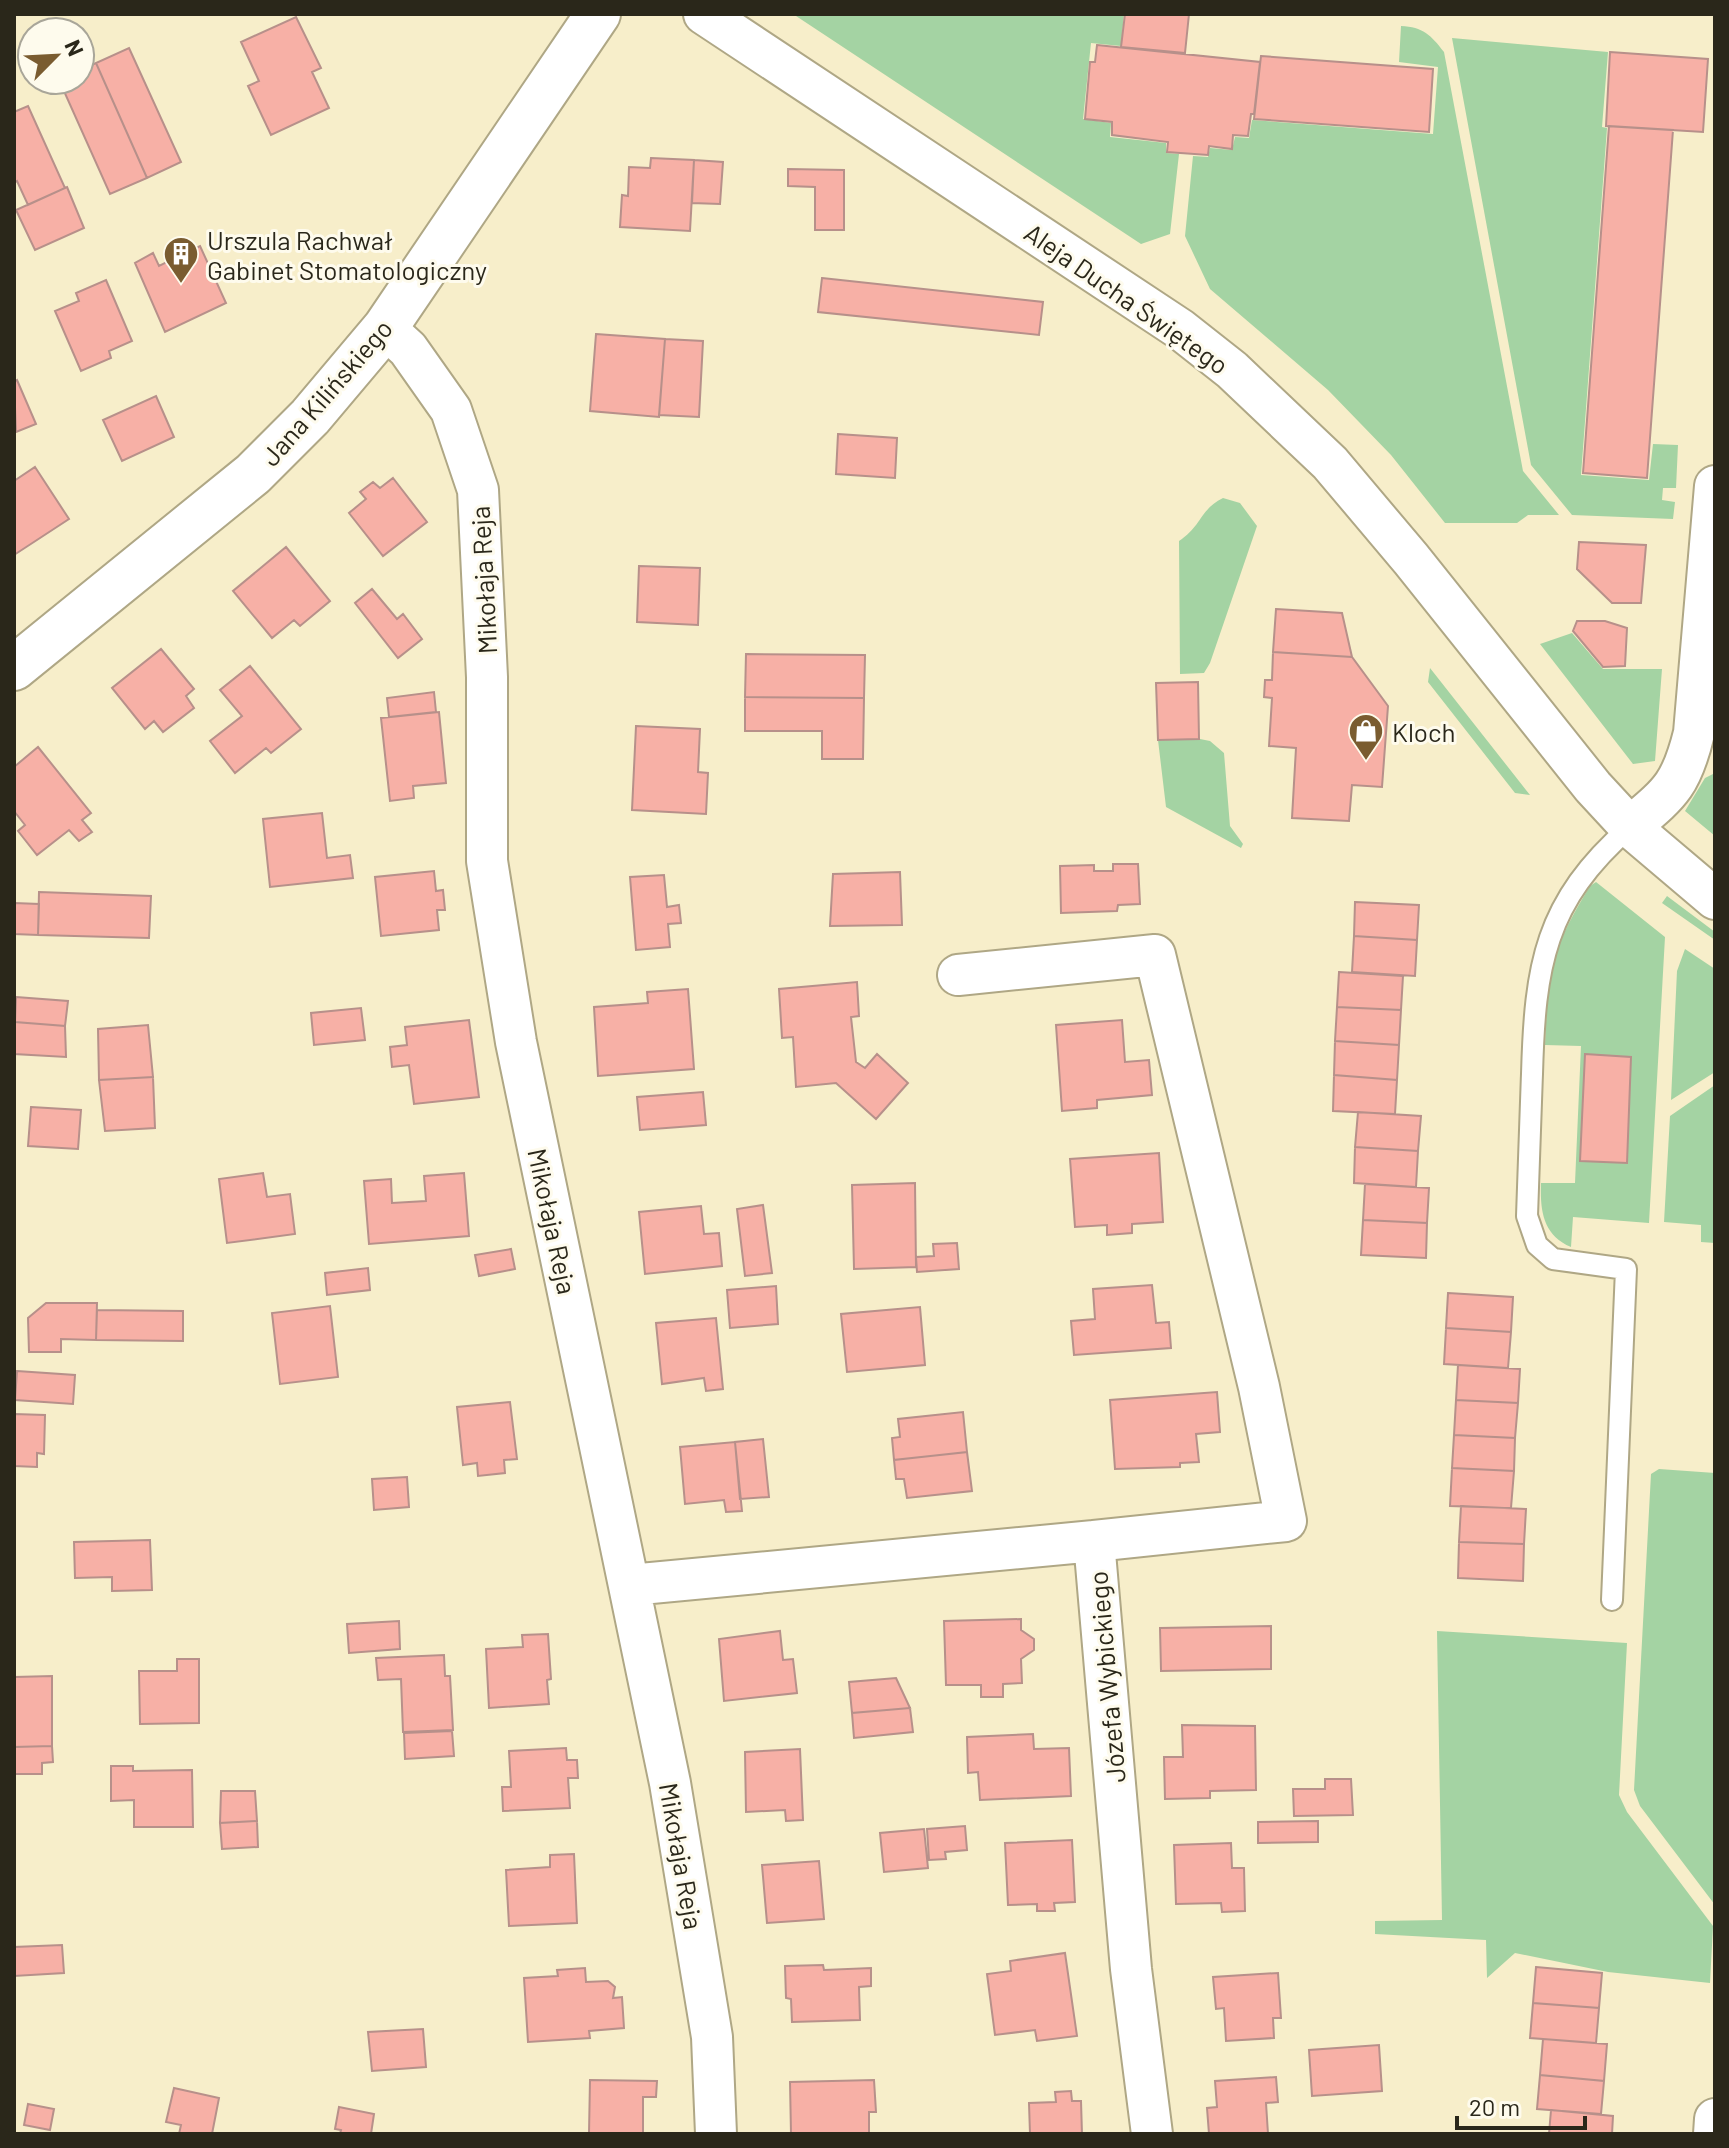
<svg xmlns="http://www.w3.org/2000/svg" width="1729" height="2148" font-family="Barlow,sans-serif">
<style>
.green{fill:#a4d3a3}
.building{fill:#f7b0a6;stroke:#b7908a;stroke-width:2}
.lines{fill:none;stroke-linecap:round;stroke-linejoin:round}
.service-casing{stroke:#afa785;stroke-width:24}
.minor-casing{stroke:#afa785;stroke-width:44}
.tertiary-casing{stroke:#afa785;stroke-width:48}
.service{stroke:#fff;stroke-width:20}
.minor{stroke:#fff;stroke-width:40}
.tertiary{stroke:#fff;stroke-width:44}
.labels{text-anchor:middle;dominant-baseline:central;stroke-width:6;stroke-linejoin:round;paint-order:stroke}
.poi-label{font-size:26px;fill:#2a271a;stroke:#fefbed;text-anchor:start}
.street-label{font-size:26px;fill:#2a271a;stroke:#fefbed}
</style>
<rect width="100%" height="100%" fill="#f7eeca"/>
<!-- green -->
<path class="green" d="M793,14h331l-3,32 -30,-3 -8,76 28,4 -1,14 56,6v10l13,1 -9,80 -29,10z
M1401,26c22,1 30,9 43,26l79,419 36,44h-31l-11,8h-72l-54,-68 -63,-65 -118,-101 -25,-53 8,-80 15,1 2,-9 22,2 3,-13 14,1 3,-18 181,14 5,-67 -39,-5z
M1452,38l156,14 -6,75 5,1 -26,347 68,5 4,-36 25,1 -2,43h-13l-1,12 13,2 -2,17 -101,-4 -41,-50z
M1223,498l17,5 17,23 -47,137 -6,10 -24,1 -1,-133c23,-15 21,-32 44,-43z
M1572,633l31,36h59l-7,92 -22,3 -93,-120z
M1430,668l100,127 -15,-2 -87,-111z
M1200,739l10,2 14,12 6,73 13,18 -2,4 -75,-41 -8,-67z
M1715,773v63l-30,-25 20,-33z
M1596,882l69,55 -16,286 -76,-6 -2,30c-28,-12 -31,-36 -30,-64h34l6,-137 -36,-1c3,-73 6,-96 45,-159z
M1667,896l48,36v8l-53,-37z
M1685,949l30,20v103l-44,28 6,-129z
M1715,1085v158l-14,-1v-17l-37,-3 6,-106z
M1659,1469l56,4v432l-75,-99 -6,-16 17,-316z
M1437,1631l190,12 -8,152 8,17 86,114 -3,57 -102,-11 -93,-19 -28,25 -1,-38 -111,-6v-13l67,-1z"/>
<!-- building -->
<path class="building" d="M1125,14h64l-4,39 -64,-6z
M296,17l25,51 -9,4 17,36 -58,27 -23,-49 11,-5 -18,-39z
M1097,45l163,17 -6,52h-3l-3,22 -15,-1 -1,14 -23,-3 -1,9 -41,-3 1,-10 -56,-7v-13l-27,-3 5,-57h5z
M129,48l52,114 -34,16 -51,-115z
M1610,52l98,7 -5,73 -97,-6z
M1261,56l172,13 -4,63 -175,-13z
M96,63l51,115 -37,16 -51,-114h21v-10z
M28,106l37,82 -37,17 -11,-24 -3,2v-71z
M1609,126l64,4 -26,348 -64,-5z
M651,158l43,2 -4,71 -70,-4 2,-32 6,1 1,-29 21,1z
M694,160l29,2 -3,42 -28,-1z
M788,169l56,1v60h-29v-43l-27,-1z
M67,187l17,41 -49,22 -19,-40z
M200,246l26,57 -61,29 -30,-69 18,-10 6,13z
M822,278l221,24 -4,33 -221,-23z
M106,280l26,61 -23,10 2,7 -30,13 -26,-60 24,-10 -3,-8z
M596,334l69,5 -6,78 -69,-6z
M665,339l38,2 -4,76 -40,-2z
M17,380l19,44 -20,8 -2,-50z
M156,396l18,41 -52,24 -19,-41z
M838,434l59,4 -2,40 -59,-4z
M35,467l34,52 -55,36v-74z
M393,478l34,44 -44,34 -34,-43 17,-14 -6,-7 13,-10 7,6z
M1579,542l67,3 -5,58h-29l-35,-34z
M286,547l44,54 -30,25 -6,-6 -22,18 -39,-47z
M639,566l61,2 -2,57 -61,-3z
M372,589l25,30 6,-5 19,25 -24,19 -43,-55z
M1276,609l66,4 10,44 -79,-5z
M1577,621h28l22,7 -2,38 -22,1 -30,-36z
M161,649l33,40 -8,7 8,12 -31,24 -9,-11 -9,8 -33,-41z
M1273,652l79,5 36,49 -6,81 -30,-2 -3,36 -57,-3 4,-70 -27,-2 3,-48 -8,-1 1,-17h7z
M746,654l119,1 -1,43 -119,-1z
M250,666l51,63 -30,24 -5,-5 -31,25 -25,-32 32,-25 -22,-26z
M1198,682l1,57 -41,1 -2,-57z
M434,692l2,20 -47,5 -2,-19z
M745,697l119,1 -1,61h-41v-28h-77z
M439,712l7,71 -33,3 1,12 -24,3 -9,-83z
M636,726l64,3 -2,43 10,1 -2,41 -74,-4z
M38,747l53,66 -9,7 10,12 -13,9 -10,-11 -32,25 -19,-24 7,-6 -11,-14v-44z
M322,813l5,45 23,-3 3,23 -83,9 -7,-68z
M1113,864h25l2,40 -22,1 -1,6 -56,2 -1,-47 34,-1v6h19z
M434,871l2,20 7,-1 2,20h-8l2,20 -58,6 -6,-59z
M900,872l2,53 -72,1 3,-52z
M664,875l3,32 12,-2 2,18 -13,1 2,23 -34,3 -6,-73z
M39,892l112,4 -2,42 -111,-3z
M1355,902l64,3 -2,35 -63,-4z
M14,903l25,1 -1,31 -24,-1z
M1354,936l63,4 -2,36 -63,-4z
M1339,972l64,4 -2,34 -64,-3z
M857,982l2,34 -8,1 5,45 9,6 12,-14 31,29 -32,36 -40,-36 -40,4 -3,-50 -11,1 -3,-49z
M688,989l6,80 -96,7 -4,-69 54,-4 -1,-11z
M16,997l52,4 -3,25 -50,-4z
M1337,1007l64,3 -2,35 -64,-4z
M361,1008l4,32 -51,5 -3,-32z
M469,1020l10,77 -65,7 -5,-39 -17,2 -2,-20 17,-2 -2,-18z
M1122,1020l3,42 24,-2 3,35 -55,5v8l-35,3 -6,-86z
M15,1022l50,4 1,31 -52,-3z
M148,1025l5,52 -54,3 -1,-51z
M1335,1041l64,4 -2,35 -63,-5z
M1585,1054l46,3 -4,106 -47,-2z
M1334,1075l63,5 -2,34 -62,-3z
M153,1077l2,51 -50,3 -6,-51z
M703,1092l3,33 -66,5 -3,-33z
M31,1107l50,3 -3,39 -50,-3z
M1358,1112l63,4 -3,35 -63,-4z
M1355,1147l63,4 -2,36 -62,-4z
M1159,1153l4,69 -31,2v9l-25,2v-10l-32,2 -5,-68z
M263,1173l4,24 23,-3 5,40 -68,9 -8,-64z
M464,1173l5,63 -100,8 -5,-63 27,-2 1,24 34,-2 -2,-25z
M915,1183l1,84 -62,2 -2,-84z
M1365,1184l64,4 -2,35 -64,-3z
M763,1205l9,68 -27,3 -8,-67z
M701,1206l3,28 15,-1 3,33 -77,8 -6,-62z
M1363,1220l64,3 -1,35 -65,-3z
M957,1243l2,26 -42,3 -1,-15 18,-1 -1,-12z
M511,1249l4,20 -36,7 -4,-21z
M368,1268l2,22 -43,5 -2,-22z
M1152,1285l4,38 13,-1 2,26 -97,7 -3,-34 24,-2 -2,-30z
M776,1286l2,38 -48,4 -3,-38z
M1448,1293l65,4 -2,35 -65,-4z
M46,1303h51l-1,37 -35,-1v13h-32l-1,-34z
M330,1306l8,71 -58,7 -8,-71z
M920,1307l5,58 -78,7 -6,-58z
M97,1310l86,1v30l-87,-1z
M716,1318l7,71 -17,2 -2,-13 -42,6 -6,-61z
M1446,1328l65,4 -3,36 -64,-4z
M1458,1365l62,4 -2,34 -62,-3z
M17,1371l58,4 -2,29 -58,-4z
M1217,1392l3,40 -24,2 3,28 -19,1v4l-65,2 -5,-69z
M1456,1400l62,3 -3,35 -61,-3z
M510,1402l7,57 -13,1 1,13 -27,3 -1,-13 -14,2 -6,-58z
M963,1412l4,40 -73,8 -2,-22 8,-1 -2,-18z
M14,1414l31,1 -1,39 -7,-1v14l-23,-1z
M1454,1435l61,3 -1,33 -62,-3z
M763,1439l6,58 -29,2 -5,-57z
M735,1442l7,69 -16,1 -2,-12 -39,4 -5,-57z
M967,1452l5,39 -65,7 -3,-19h-8l-2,-19z
M1452,1468l62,3 -3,37 -61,-2z
M407,1477l2,30 -35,3 -2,-31z
M1461,1506l65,3 -2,35 -65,-2z
M150,1540l2,50 -40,1v-14l-37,1 -1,-36z
M1459,1542l65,2 -1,37 -65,-3z
M1021,1619v11l13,9v11l-13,9 1,24 -19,1v13h-22v-12h-35l-2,-64z
M399,1621l1,28 -51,4 -2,-29z
M1271,1626v43l-110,2 -1,-43z
M780,1631l3,29 10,-1 4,34 -73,8 -5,-62z
M548,1634l3,45 -4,1 2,24 -60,4 -3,-59 37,-2 -1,-12z
M444,1655l1,21h5l3,54 -50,2 -2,-53 -23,1 -2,-22z
M177,1659h22v64l-59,1 -1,-53h38z
M52,1676v70l-38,1 1,-70z
M896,1678l14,30 -58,5 -3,-31z
M910,1708l3,24 -59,6 -2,-25z
M1182,1725l73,1 1,64 -46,1v7l-45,1 -1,-42h19z
M452,1731l2,25 -49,3 -1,-26z
M1033,1734l1,15 35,-1 2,48 -91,4 -2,-28 -10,1 -1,-36z
M52,1746l1,16 -11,1v11h-28v-27z
M566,1748l1,12h10l1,18h-10l2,30 -67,3 -1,-24h9l-2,-36z
M800,1749l3,71 -17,1 -1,-11 -39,2 -1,-60z
M111,1766h22v5l59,-1 1,57h-59v-27l-23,1z
M1325,1779h26l2,36 -59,1 -1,-27h32z
M221,1791h34l2,30 -37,2z
M257,1821l1,26 -36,2 -2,-26z
M1318,1821v21l-60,1v-21z
M965,1826l2,24 -22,2 1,7 -17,1 -2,-31z
M924,1829l4,39 -44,4 -4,-39z
M1072,1840l3,62 -21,1 1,8h-18v-7l-29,1 -3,-62z
M1231,1843l1,25h12l1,43 -23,1 -1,-9 -45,1 -2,-59z
M574,1854l3,69 -68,3 -3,-56 44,-3v-12z
M819,1861l5,58 -57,4 -5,-58z
M62,1945l2,28 -50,3v-29z
M1065,1953l12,83 -40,5 -2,-11 -40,5 -8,-61 24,-3 -1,-10z
M823,1965l1,5 47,-2v18l-12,1 1,33 -68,2 -1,-23 -5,-1 -1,-32z
M1536,1967l66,6 -3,35 -66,-5z
M585,1968l1,14 22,-1 7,6 -2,11 9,-1 2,31 -35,3 1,7 -62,4 -4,-64 34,-2 -1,-6z
M1278,1973l3,45h-8l1,20 -48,3 -2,-33 -8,1 -3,-32z
M1533,2003l66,5 -3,35 -66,-5z
M423,2029l3,38 -54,4 -4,-39z
M1543,2039l64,5 -3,37 -64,-6z
M1379,2045l3,46 -70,5 -3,-46z
M1540,2075l64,6 -3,33 -64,-5z
M1276,2077l2,25 -12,1 2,31h-59l-2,-26 10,-1 -2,-26z
M590,2080l67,1 -1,16h-13v37h-54z
M874,2080l2,32h-7v22h-78l-1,-52z
M174,2088l45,10 -7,36h-33l2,-9 -15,-3z
M1071,2091l1,10h9l1,33h-52l-1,-31 27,-1 -1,-10z
M28,2104l26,5 -4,21 -26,-5z
M339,2107l35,7 -3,20h-31l1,-4 -6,-1z
M1551,2110l62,6 -1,18h-63z"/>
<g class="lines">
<defs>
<path id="service" d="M1612,1600l14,-331 -73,-10 -16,-14 -10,-29c2,-48 3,-95 5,-142 3,-108 12,-172 98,-247"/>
<path id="minor" d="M704,14l476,315 52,41 98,93 81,96 182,228 37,40 85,72
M385,328l23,21 43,61 27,80 9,187v184l29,181 154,741 42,254 4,97
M1630,827c40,-34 51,-41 64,-94l21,-247
M958,975l197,-20 104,432 27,134 -192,20
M630,1585l464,-44 37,428 21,165
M1714,2134l1,-15"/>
<path id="tertiary" d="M14,668l239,-194 57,-57 75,-89 213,-314"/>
</defs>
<!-- service casing -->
<use href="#service" class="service-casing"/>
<!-- minor casing -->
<use href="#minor" class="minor-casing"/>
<!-- tertiary casing -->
<use href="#tertiary" class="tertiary-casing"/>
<!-- service -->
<use href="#service" class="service"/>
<!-- minor -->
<use href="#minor" class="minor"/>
<!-- tertiary -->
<use href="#tertiary" class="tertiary"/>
</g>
<!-- icons -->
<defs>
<symbol id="building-pin" viewBox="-11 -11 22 30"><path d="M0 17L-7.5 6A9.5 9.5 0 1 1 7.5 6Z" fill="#7a5c30" stroke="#fefbed"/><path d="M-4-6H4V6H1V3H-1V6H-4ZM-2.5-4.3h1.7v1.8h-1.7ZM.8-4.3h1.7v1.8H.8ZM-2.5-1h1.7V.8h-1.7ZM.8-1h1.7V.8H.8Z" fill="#fff"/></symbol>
<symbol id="shop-pin" viewBox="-11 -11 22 30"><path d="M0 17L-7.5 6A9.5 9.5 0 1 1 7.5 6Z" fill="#7a5c30" stroke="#fefbed"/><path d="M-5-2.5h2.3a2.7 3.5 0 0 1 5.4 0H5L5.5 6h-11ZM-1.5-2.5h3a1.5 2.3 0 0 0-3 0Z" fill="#fff"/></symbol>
</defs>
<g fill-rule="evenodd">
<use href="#building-pin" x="161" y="234" width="40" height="54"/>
<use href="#shop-pin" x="1346" y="711" width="40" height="54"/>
</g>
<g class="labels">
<!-- poi labels -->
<g class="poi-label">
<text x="207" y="239">Urszula Rachwał<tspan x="207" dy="30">Gabinet Stomatologiczny</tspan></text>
<text x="1392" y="731">Kloch</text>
</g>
<!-- street labels -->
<g class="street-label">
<text transform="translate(1127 298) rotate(35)">Aleja Ducha Świętego</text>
<text transform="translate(326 392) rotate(-49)">Jana Kilińskiego</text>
<text transform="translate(483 580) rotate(-93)">Mikołaja Reja</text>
<text transform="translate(553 1221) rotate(78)">Mikołaja Reja</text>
<text transform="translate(1106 1677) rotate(-95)">Józefa Wybickiego</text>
<text transform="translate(682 1856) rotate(80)">Mikołaja Reja</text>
</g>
</g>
<!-- border -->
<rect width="1729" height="2148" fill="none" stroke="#2a271a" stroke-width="32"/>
<!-- north arrow -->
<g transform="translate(56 56) rotate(66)"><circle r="38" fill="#fefbed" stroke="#a9a699" stroke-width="2"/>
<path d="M0-6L14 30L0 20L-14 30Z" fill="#7a5c30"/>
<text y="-12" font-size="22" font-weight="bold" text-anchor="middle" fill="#2a271a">N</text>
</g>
<!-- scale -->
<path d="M1457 2116v12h128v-12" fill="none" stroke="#2a271a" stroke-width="4"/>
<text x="1469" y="2116" font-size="24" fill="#2a271a" stroke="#fefbed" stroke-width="6" paint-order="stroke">20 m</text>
</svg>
